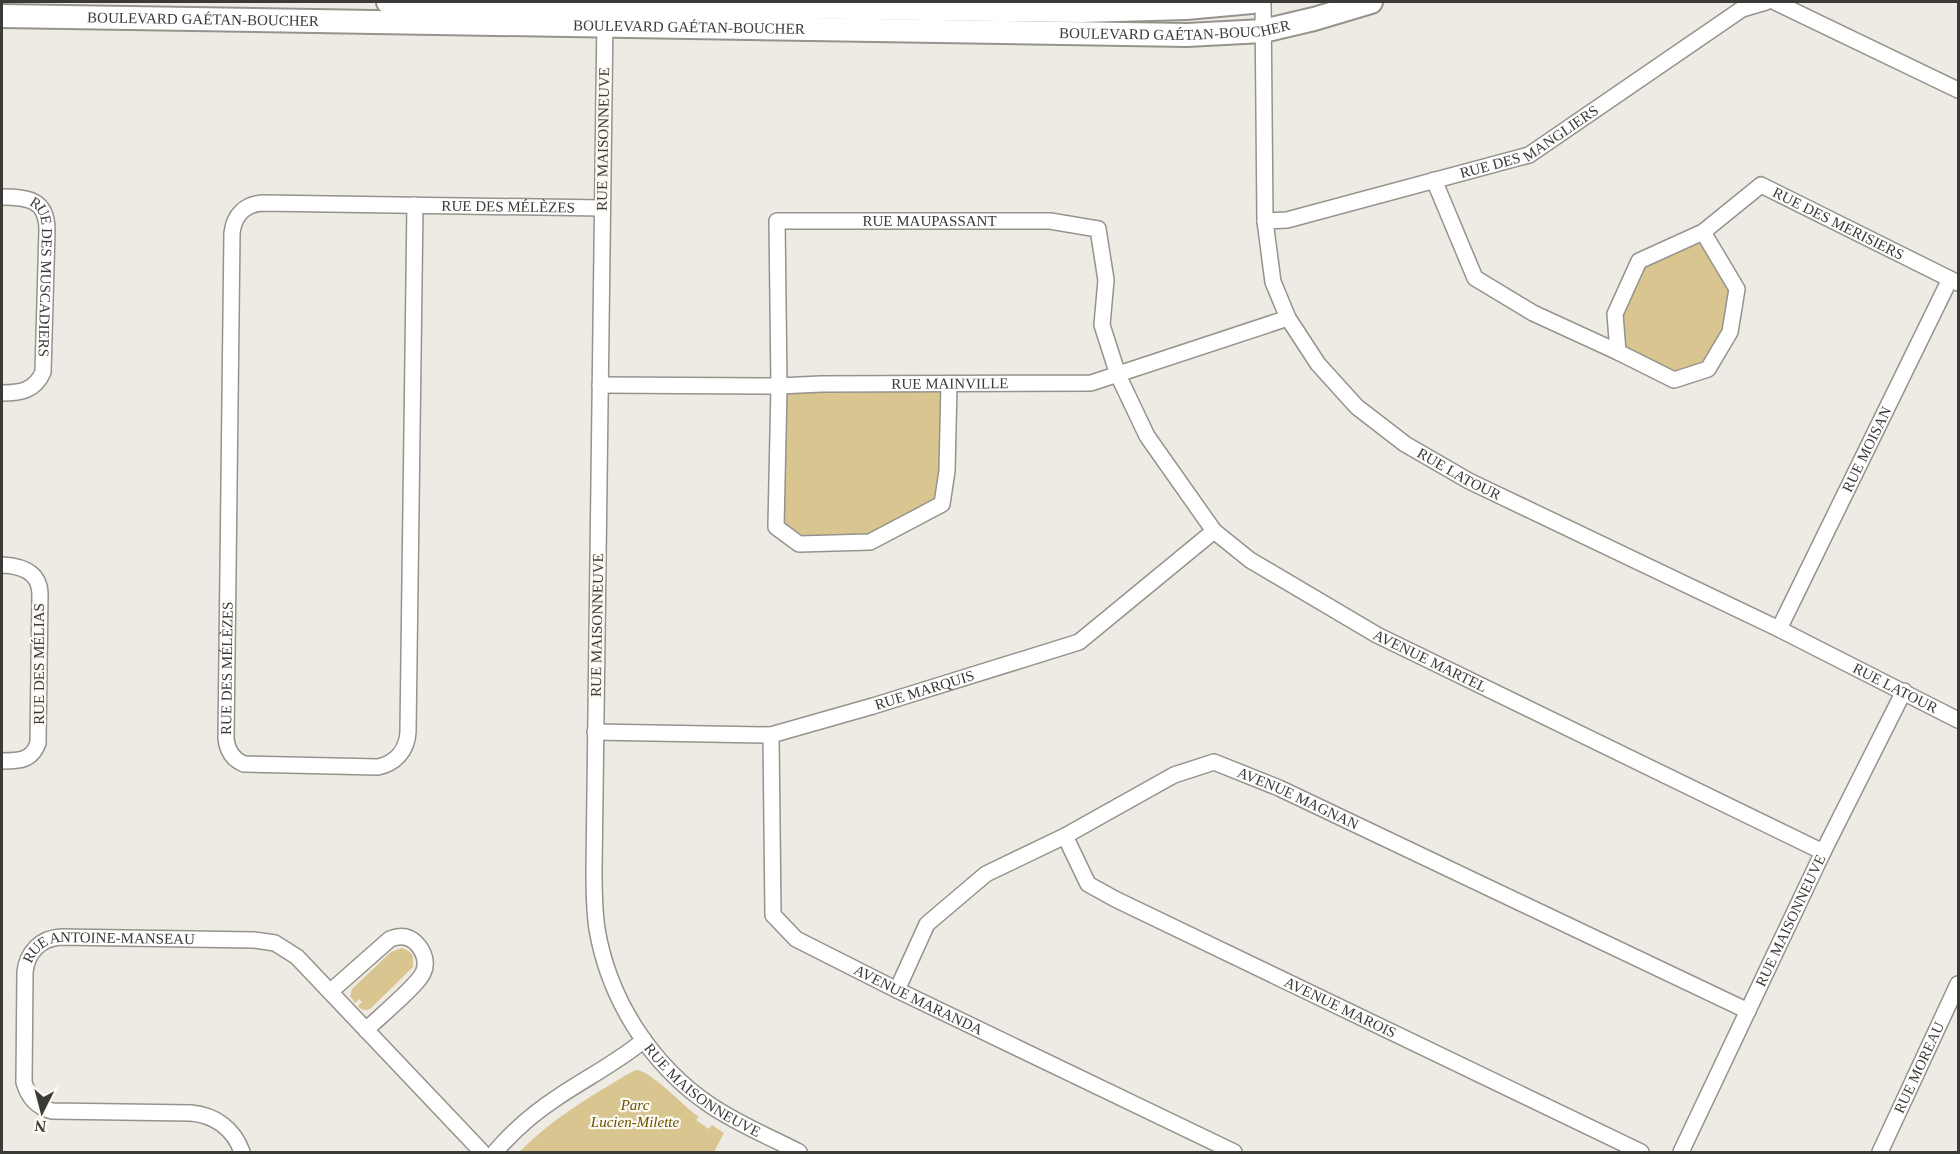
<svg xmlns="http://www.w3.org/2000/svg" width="1960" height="1154" font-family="'Times New Roman',serif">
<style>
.green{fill:#d8c590}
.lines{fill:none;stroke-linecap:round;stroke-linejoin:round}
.street-casing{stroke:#95938c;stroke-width:18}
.secondary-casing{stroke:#95938c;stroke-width:26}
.street{stroke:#fff;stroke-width:15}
.secondary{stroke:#fff;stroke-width:22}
.labels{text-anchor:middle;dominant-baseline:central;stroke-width:4.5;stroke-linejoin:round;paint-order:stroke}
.street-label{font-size:15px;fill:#3b3a37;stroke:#fbf9f1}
.park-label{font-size:15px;font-style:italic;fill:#695300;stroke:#fbf9f1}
</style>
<rect width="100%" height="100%" fill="#eeebe4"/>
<!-- green -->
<path class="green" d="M1703,232l34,57 -7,43 -22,37 -34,11 -56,-28 -3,-38 24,-53z
M949,385l-7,119 -72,38 -71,2 -23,-17 3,-141z
M402,948l7,3 4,5v11l-43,42c-5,2 -8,1 -12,-3l4,-4 -3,-3 -4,4 -5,-7 2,-7 39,-37z
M636,1070c16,1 47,36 63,47l-3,3 13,9 3,-4 12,8 -10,19h-195c32,-32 70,-55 109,-78z"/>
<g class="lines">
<defs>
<g id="street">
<path id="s1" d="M1263,2l2,219 8,61 15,36 30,46 39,43 48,37 64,37 310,148 179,91"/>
<path d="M1775,2l183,88"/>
<path id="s2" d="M605,17l-11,853c0,20 0,39 3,59 12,71 54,136 113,176 28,19 60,32 89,47"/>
<path d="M1434,180l41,98 58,35 85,39"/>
<path id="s3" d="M2,197c25,0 45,2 45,33l-4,142c-8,19 -23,21 -41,21"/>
<path id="s4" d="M415,205l-7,527c-1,18 -12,31 -30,35l-134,-3c-12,-5 -17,-14 -18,-26l6,-505c2,-18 13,-29 31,-30l339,5"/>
<path id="s5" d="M1265,221l22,-1 242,-65 213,-146 24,-7"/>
<path id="s6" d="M1703,232l34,57 -7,43 -22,37 -34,11 -56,-28 -3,-38 24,-53 64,-29 58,-47 197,98"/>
<path id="s7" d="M600,385l179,1 42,-2 270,-1 197,-65"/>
<path id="s8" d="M949,385l-2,86 -5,33 -72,38 -71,2 -23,-17 3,-141 -2,-165h273l48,8 8,51 -4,45 16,50 29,61 67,95 36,29 127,75 446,217"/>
<path d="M2,565c19,1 37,6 38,28l-2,150c-6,18 -20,18 -36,18"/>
<path id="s9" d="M1779,629l171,-350"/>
<path id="s10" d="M595,732l176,3 102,-29 206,-64 135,-111"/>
<path id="s11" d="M771,735l2,180 23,24 101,51 337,162"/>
<path id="s12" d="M1065,836l23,48 27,15 526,253"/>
<path id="s13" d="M897,990l30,-66 59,-50 79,-38 109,-61 40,-13 65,26 469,223"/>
<path d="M331,991l59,-52c10,-4 19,-3 26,4 8,8 12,20 7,30 -6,13 -45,45 -57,57"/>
<path id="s14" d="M242,1152c-8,-23 -27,-37 -51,-39l-139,-2c-15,-4 -24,-14 -28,-29l1,-110c2,-20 16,-34 36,-35l193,3 21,3 22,14 185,195"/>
<path d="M495,1152c18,-21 40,-40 63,-55 28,-19 60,-35 86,-57"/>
<path id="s15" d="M1681,1152l142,-300 81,-161"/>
<path id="s16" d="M1880,1152l78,-168"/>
</g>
<g id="secondary">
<path d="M388,2l693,9 105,-3 66,-6"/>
<path id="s17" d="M2,16l1185,19 76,-4 51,-12 57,-17"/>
</g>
</defs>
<!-- street casing -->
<use href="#street" class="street-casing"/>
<!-- secondary casing -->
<use href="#secondary" class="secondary-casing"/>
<!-- street -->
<use href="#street" class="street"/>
<!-- secondary -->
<use href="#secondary" class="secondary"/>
</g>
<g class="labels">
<!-- street labels -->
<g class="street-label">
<text stroke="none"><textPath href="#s17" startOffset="201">BOULEVARD GAÉTAN-BOUCHER</textPath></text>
<text stroke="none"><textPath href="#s17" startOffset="687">BOULEVARD GAÉTAN-BOUCHER</textPath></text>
<text stroke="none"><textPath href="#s17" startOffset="1173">BOULEVARD GAÉTAN-BOUCHER</textPath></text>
<text transform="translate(603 139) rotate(-89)">RUE MAISONNEUVE</text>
<text stroke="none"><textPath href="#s5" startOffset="278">RUE DES MANGLIERS</textPath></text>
<text stroke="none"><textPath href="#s4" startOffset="1542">RUE DES MÉLÈZES</textPath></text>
<text stroke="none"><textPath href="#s8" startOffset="759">RUE MAUPASSANT</textPath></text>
<text stroke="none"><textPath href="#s6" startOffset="579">RUE DES MERISIERS</textPath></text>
<text stroke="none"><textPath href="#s3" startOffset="111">RUE DES MUSCADIERS</textPath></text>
<text stroke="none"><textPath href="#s7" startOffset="350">RUE MAINVILLE</textPath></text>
<text stroke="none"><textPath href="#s9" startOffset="200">RUE MOISAN</textPath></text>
<text stroke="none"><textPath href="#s1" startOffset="555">RUE LATOUR</textPath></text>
<text transform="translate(597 625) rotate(-89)">RUE MAISONNEUVE</text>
<text stroke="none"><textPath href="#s8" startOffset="1514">AVENUE MARTEL</textPath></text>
<text transform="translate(39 664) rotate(-90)">RUE DES MÉLIAS</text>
<text stroke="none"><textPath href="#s4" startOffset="814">RUE DES MÉLÈZES</textPath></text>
<text stroke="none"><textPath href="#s1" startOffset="1041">RUE LATOUR</textPath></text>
<text stroke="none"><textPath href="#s10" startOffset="336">RUE MARQUIS</textPath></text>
<text stroke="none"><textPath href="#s13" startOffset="496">AVENUE MAGNAN</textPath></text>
<text stroke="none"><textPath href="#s15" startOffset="256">RUE MAISONNEUVE</textPath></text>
<text stroke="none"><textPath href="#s14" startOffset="459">RUE ANTOINE-MANSEAU</textPath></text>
<text stroke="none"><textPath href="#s11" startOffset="350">AVENUE MARANDA</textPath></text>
<text stroke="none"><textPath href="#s12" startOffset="334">AVENUE MAROIS</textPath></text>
<text stroke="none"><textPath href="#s16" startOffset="93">RUE MOREAU</textPath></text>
<text stroke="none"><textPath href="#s2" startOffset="1112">RUE MAISONNEUVE</textPath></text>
</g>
<!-- park labels -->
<g class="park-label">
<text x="635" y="1105">Parc<tspan x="635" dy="17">Lucien-Milette</tspan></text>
</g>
</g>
<!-- border -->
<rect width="1960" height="1154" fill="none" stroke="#3b3a37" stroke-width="6"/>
<!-- north arrow -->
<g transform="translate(42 1112) rotate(186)" stroke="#fbf9f1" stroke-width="4.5" paint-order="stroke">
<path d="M0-4.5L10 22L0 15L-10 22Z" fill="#3b3a37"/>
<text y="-9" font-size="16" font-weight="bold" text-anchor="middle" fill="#3b3a37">N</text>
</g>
</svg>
